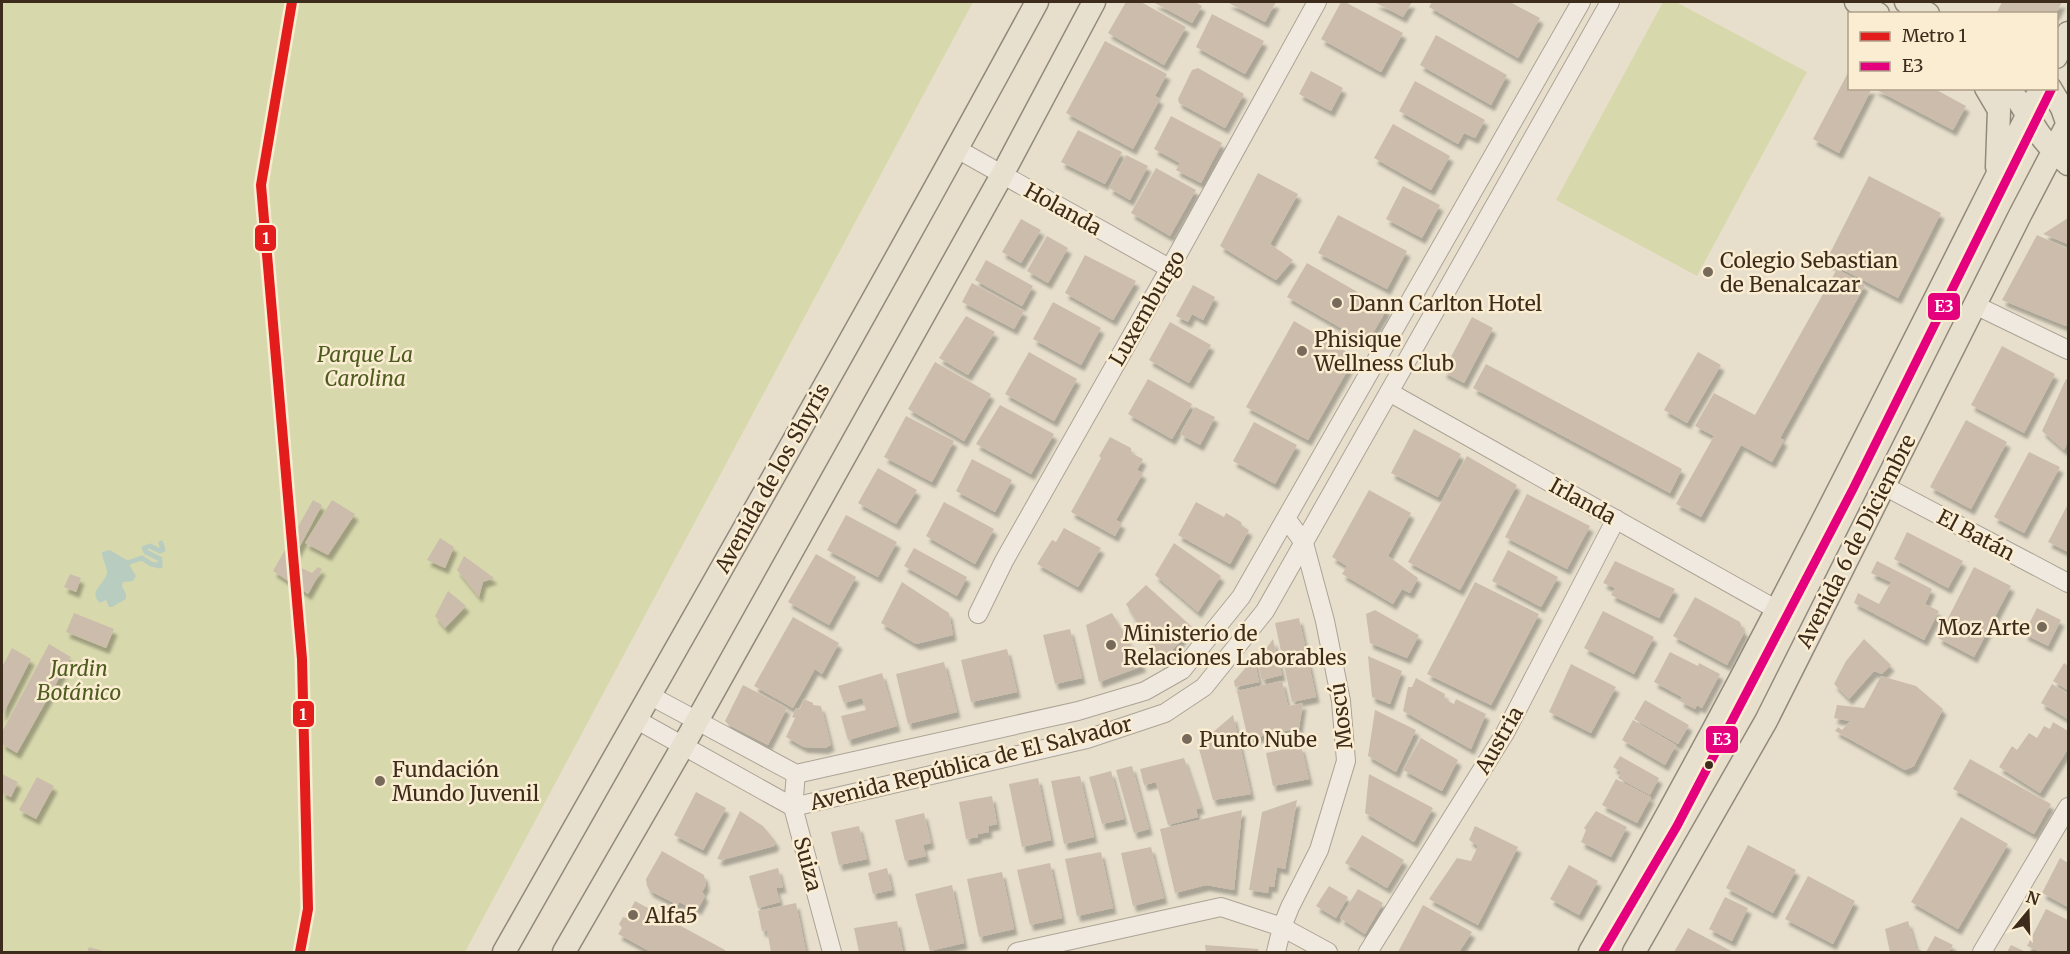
<svg xmlns="http://www.w3.org/2000/svg" width="2070" height="954" font-family="Merriweather,serif">
<style>
.green{fill:#d8d8ad}
.water{fill:#b8cdbf}
.lines{fill:none;stroke-linecap:round;stroke-linejoin:round}
.stream{stroke:#b8cdbf;stroke-width:5}
.building{fill:#ccbcac;filter:url(#shadow)}
.minor-casing{stroke:#aca395;stroke-width:20}
.major-casing{stroke:#92897c;stroke-width:25}
.minor{stroke:#efe9df;stroke-width:18}
.major{stroke:#e7e0cf;stroke-width:22}
.bus-1-casing{stroke:#faedd1;stroke-width:14}
.bus-1{stroke:#e5007d;stroke-width:9}
.metro-1-casing{stroke:#faedd1;stroke-width:15}
.metro-1{stroke:#e31d1b;stroke-width:10}
.poi-dot{fill:#786a5a;stroke:#faedd1;stroke-width:2}
.bus-dot{fill:#3d2b1c;stroke:#faedd1;stroke-width:2}
.labels{text-anchor:middle;dominant-baseline:central;stroke-width:5;stroke-linejoin:round;paint-order:stroke}
.street-label{font-size:21px;fill:#3d2b1c;stroke:#faedd1}
.poi-label{font-size:21px;fill:#3d2b1c;stroke:#faedd1;text-anchor:start}
.park-label{font-size:21px;font-style:italic;fill:#4e5c20;stroke:#faedd1}
.line-badge{stroke:#faedd1;stroke-width:2}
.badge-label{font-size:16px;text-anchor:middle;font-weight:bold;fill:#fff}
</style>
<defs>
<filter id="shadow"><feDropShadow dx="3.5" dy="6" stdDeviation="1.5" flood-color="#0004"/></filter>
</defs>
<rect width="100%" height="100%" fill="#e7dfcc"/>
<!-- green -->
<path class="green" d="M2,2h971l-508,950h-463z
M1663,2h13l131,70 -110,204 -141,-76z"/>
<!-- water -->
<path class="water" d="M110,550l20,12v4l6,10 -3,5 -10,1 -1,4 4,8v5l-14,8h-3l-3,-7 -6,3c-13,-12 6,-19 7,-31 0,-7 -5,-12 -5,-20z"/>
<g class="lines">
<!-- stream -->
<path class="stream" d="M130,562l12,-4 9,6 9,2v-7l-14,-7 -2,-4 6,-2 10,5 3,-1 -2,-7"/>
</g>
<!-- building -->
<path class="building" d="M1126,2h15l45,25 -22,38 -56,-32z
M1153,2h42l7,4 -10,17z
M1227,2h49l-11,20z
M1341,2h4l58,31 -22,39 -60,-33z
M1374,2h38l-9,15z
M1432,2h78l30,16 -22,40 -89,-51z
M2002,2h60l-6,12h-60z
M1212,14l52,27 -19,33 -49,-27z
M1436,35l71,40 -16,30 -71,-40z
M1105,41l62,33 -12,22 5,3 -27,50 -67,-36z
M1198,68l46,26 -19,34 -46,-25 -1,-4 14,-29z
M1850,69v19h22l-33,65 -26,-14z
M1311,71l32,17 -12,23 -32,-17z
M1415,81l70,39 -10,18 -11,-5 -6,11 -59,-33z
M1873,88h60l33,18 -13,24z
M1171,116l51,27 -21,40 -25,-13 4,-7 -26,-14z
M1393,124l57,32 -19,34 -57,-32z
M1078,130l44,22 -17,32 -44,-22z
M1126,155l22,11 -18,34 -21,-12z
M1156,168l40,22 -26,46 -39,-23z
M1258,173l40,21 -28,50 23,16 -17,20 -56,-34z
M1869,176l72,37 -43,85 -72,-37z
M1403,186l37,19 -18,33 -36,-19z
M1338,215l69,36 -20,38 -69,-36z
M2068,218v26l-25,-10z
M1021,219l20,11 -20,33 -19,-11z
M2037,235l31,14v72l-2,5 -64,-26z
M1047,236l21,12 -20,35 -21,-12z
M1085,255l51,26 -23,39 -48,-27z
M986,260l47,26 -11,20 -47,-26z
M1307,263l80,46 -20,34 -80,-46z
M1837,269l28,16 -85,153 4,2 -12,22 -31,-17 -40,72 -25,-13 38,-68 -19,-10 19,-33 41,22z
M972,283l52,28 -10,18 -52,-27z
M1193,285l22,12 -12,23 -11,-6 -4,8 -12,-6z
M1053,302l48,26 -20,37 -48,-26z
M966,316l29,16 -27,43 -29,-17z
M1472,317l21,11 -29,55 -21,-11z
M1294,321l61,36 -47,83 -62,-33z
M1170,322l41,23 -22,38 -40,-23z
M2002,346l53,28 -31,59 -53,-28z
M1029,352l48,27 -23,42 -49,-27z
M1698,352l23,13 -34,58 -23,-13z
M935,362l56,32 -27,47 -56,-32z
M1486,364l196,105 -12,24 -197,-105z
M1148,379l44,25 -20,35 -44,-25z
M2066,379l2,1v61l-4,9 -22,-19z
M1000,405l54,29 -23,40 -55,-30z
M1195,407l20,10 -15,28 -20,-11z
M906,416l48,25 -22,41 -48,-25z
M1966,420l41,22 -36,67 -41,-22z
M1254,422l43,23 -22,39 -42,-23z
M1414,429l47,25 -23,43 -47,-24z
M1110,437l21,11v5l12,6 -6,11 6,3 -27,47 6,3 -7,13 -44,-24 30,-54 -2,-2z
M2029,452l31,15 -36,66 -30,-16z
M1467,456l50,29 -57,105 -52,-28z
M972,459l40,21 -17,32 -39,-21z
M878,468l39,22 -21,34 -38,-21z
M1369,490l42,23 -23,43 30,22 -8,15 -8,-4 -9,15 -51,-30 5,-8 -15,-9z
M1527,494l63,32 -23,43 -62,-32z
M313,500l9,5 -31,58 21,10 6,-6 4,2 -14,25 -35,-23z
M332,500l23,14 -27,41 -23,-12z
M944,502l50,27 -19,35 -49,-28z
M1196,502l28,15 2,-4 15,9 1,4 7,4 -19,34 -52,-29z
M2068,504v48l-20,-10z
M846,515l51,27 -19,35 -51,-27z
M1064,528l37,20 -23,39 -41,-23 15,-24 4,2z
M1907,532l56,29 -15,27 -54,-29z
M440,538l14,9 -9,21 -18,-8z
M1174,543l47,33 -23,36 -43,-37z
M914,548l53,29 -10,19 -53,-30z
M1508,550l50,27 -17,30 -49,-26z
M816,554l40,23 -27,48 -41,-23z
M464,556l30,22 -11,4 -4,15 -22,-27z
M1615,561l60,28 -16,29 -48,-23 4,-7 -12,-5z
M1877,561l55,28 -7,15 14,7 -15,29 -70,-37 4,-10 21,11 12,-22 -20,-9z
M1974,567l37,19 -37,71 -36,-19z
M70,574l11,4 -5,14 -12,-5z
M902,582l47,31 4,22 -37,9 -35,-21z
M1475,582l64,32 -48,91 -64,-31z
M1146,585l46,42 -31,36 -35,-59z
M448,591l18,15 -21,22 -10,-12z
M1695,597l45,25 2,7 3,2 -18,34 -54,-29z
M2037,608l24,12 -13,26 -24,-12z
M1375,610l44,25 -12,23 -37,-15 -4,-29z
M1603,611l51,26 -20,37 -50,-26z
M74,613l40,16 -8,19 -40,-16z
M1112,613l31,53 -44,16 -13,-57z
M793,617l46,26 -17,31 -7,-5 -22,39 -39,-22z
M1299,618l17,79 -24,5 -17,-79z
M1070,629l12,49 -27,6 -12,-49z
M1273,639l9,36 -20,5 -5,-19z
M1864,639l27,26 -9,9 -8,-3 -25,28 -15,-15 12,-23z
M49,644l22,13 -54,96 -15,-9v-12z
M12,648l19,11 -29,57v-49z
M1007,649l10,43 -46,10 -10,-42z
M1670,652l28,14 1,-3 21,11 -18,34 -5,-3 -2,4 -15,-8 2,-4 -28,-15z
M1368,656l34,15 -12,33 -18,-7z
M1254,658l5,24 -24,5 -1,-6z
M944,662l13,50 -49,12 -12,-50z
M2064,663l4,3v24l-15,-9z
M1571,664l45,23 -25,46 -42,-21z
M882,673l15,53 -49,14 -7,-24 25,-6 -4,-12 -18,5 -6,-17z
M1881,676l35,10 27,23 -29,57 -9,4 -70,-39 3,-4 4,3 8,-9 -16,-3 3,-13 27,3z
M1416,678l29,16 -1,5 10,5 2,-5 30,15 -15,35 -68,-38 5,-24h4z
M1282,681l6,25 15,-3 -4,25 -51,11 -11,-48z
M2052,684l16,10v25l-27,-16z
M743,685l44,23 -19,37 -39,-20 -4,-4z
M804,699l9,4v2l8,1 10,39 -6,3 -21,-1 -18,-10 9,-19 -3,-1 4,-9 4,1z
M1645,700l44,25 -11,19 -44,-25z
M1375,710l41,20 -20,42 -28,-16z
M1233,715l18,79 -38,6 -15,-55z
M1633,720l43,25 -11,20 -43,-25z
M2053,722l15,9v18l-28,44 -41,-26 13,-21 5,4 12,-17 8,5 7,-12 6,3z
M1421,738l37,22 -16,31 -39,-21z
M1301,746l8,33 -36,7 -7,-33z
M1620,756l39,22 -9,17 -32,-17 3,-6 -8,-5z
M1184,758l17,50 -5,1 2,8 -30,8 -12,-43 -12,3 -4,-16z
M1970,759l81,45 -17,30 -81,-45z
M1132,766l17,63 -15,4 -18,-63z
M1111,771l13,48 -22,5 -13,-47z
M2,774l16,8 -7,15 -9,-4z
M1369,774l64,34 -19,34 -49,-29z
M1080,776l14,61 -30,7 -13,-63z
M37,777l17,9 -18,33 -17,-9z
M1038,778l13,62 -29,7 -13,-63z
M1616,779l35,18 -14,26 -35,-18z
M696,792l30,16 -23,42 -29,-15z
M992,796l5,28 -9,2 1,6 -11,2v3l-12,2 -7,-37z
M1297,800l-12,69 -8,-2 -3,20 -5,-1 -1,7 -19,-3 13,-78z
M1242,810l-8,80 -28,-5 -31,8 -15,-64z
M740,811l23,15 13,16 -2,4 -52,14 -5,-1z
M1596,811l31,16 -16,30 -30,-15 5,-12 -2,-2z
M924,813l7,30 -8,2 3,11 -21,5 -10,-41z
M1961,817l47,27 -50,85 -47,-27z
M859,826l8,33 -28,6 -8,-33z
M1475,826l43,21 -40,78 -49,-26 28,-41 14,3 7,-15 -9,-6z
M1362,835l42,25 -17,28 -42,-25z
M1748,845l48,25 -23,43 -47,-25z
M1151,847l13,51 -31,8 -12,-53z
M662,851l42,24 2,10 -4,7 3,4 -7,13 -6,-3 -1,2 -12,-6 -1,3 -28,-14 -3,-5 -1,-7z
M1101,852l12,56 -36,8 -12,-57z
M2060,858l8,5v44l-26,-14z
M1050,863l12,55 -32,7 -13,-55z
M1569,865l29,16 -19,34 -29,-16z
M778,868l5,19 -7,1 4,14 -22,6 -9,-32z
M887,868l5,22 -19,4 -5,-21z
M1002,872l12,57 -35,8 -12,-58z
M1808,876l47,25 -22,43 -48,-25z
M952,885l12,58 -34,8 -15,-57z
M1329,886l19,11 -12,21 -20,-12z
M1358,889l25,14 -18,31 -25,-16z
M1725,897l23,11 -16,33 -23,-12z
M635,901l90,49 1,2h-75l-33,-18 4,-6 -3,-4 4,-7 3,1z
M796,903l10,49h-35l-4,-22 -5,1 -4,-20z
M1423,905l49,27 -13,20h-61z
M2046,909l22,11v29l-1,3h-27l-13,-6z
M897,921l6,31h-44l-5,-24z
M1908,921l8,27 8,4h-34l-5,-23z
M1688,928l45,24h-59z
M1935,936l18,9 -4,7h-23z
M1205,945l54,4 -2,3h-51z
M2011,945l15,7h-19z
M89,947l18,5h-20z"/>
<g class="lines">
<defs>
<path id="minor" d="M957,149l212,119
M1975,305l93,45
M1389,392l388,218
M1884,486l184,97
M978,614l26,-53 170,-300 143,-259
M651,696l145,78 282,-63 67,-20 37,-21 59,-73 340,-595
M637,720l156,87 294,-68 78,-26 39,-26 61,-76 345,-609
M796,774l-3,33 39,145
M1017,952l204,-45 61,20 46,25
M1276,952l6,-25 8,-20 29,-57 27,-89 -5,-60 -16,-80 -21,-78 -18,-25
M1368,952l137,-219 111,-214
M1982,952l86,-145"/>
<path id="major" d="M1856,2l22,12
M1906,2l22,12
M2056,57l12,-24
M1986,88l13,22 -2,57
M2006,88c14,11 18,23 28,38 9,15 21,27 34,38
M2050,88l12,20 6,17
M504,952c179,-316 360,-631 533,-950
M564,952l119,-206 319,-571 92,-173
M1590,952c162,-281 305,-574 451,-864
M1634,952l132,-231 254,-506 48,-92"/>
</defs>
<!-- minor casing -->
<use href="#minor" class="minor-casing"/>
<!-- major casing -->
<use href="#major" class="major-casing"/>
<!-- minor -->
<use href="#minor" class="minor"/>
<!-- major -->
<use href="#major" class="major"/>
<defs>
<path id="bus-1" d="M1603,952l74,-126 176,-337 199,-401"/>
</defs>
<!-- bus-1 casing -->
<use href="#bus-1" class="bus-1-casing"/>
<!-- bus-1 -->
<use href="#bus-1" class="bus-1"/>
<defs>
<path id="metro-1" d="M292,2l-31,183 41,474 6,250 -8,43"/>
</defs>
<!-- metro-1 casing -->
<use href="#metro-1" class="metro-1-casing"/>
<!-- metro-1 -->
<use href="#metro-1" class="metro-1"/>
</g>
<!-- markers -->
<g class="poi-dot">
<circle cx="1708" cy="272" r="6"/>
<circle cx="1337" cy="303" r="6"/>
<circle cx="1302" cy="351" r="6"/>
<circle cx="2042" cy="627" r="6"/>
<circle cx="1111" cy="645" r="6"/>
<circle cx="1187" cy="739" r="6"/>
<circle cx="380" cy="781" r="6"/>
<circle cx="633" cy="915" r="6"/>
</g>
<circle class="bus-dot" cx="1709" cy="765" r="5"/>
<g class="labels">
<!-- street labels -->
<g class="street-label">
<text transform="translate(1063 209) rotate(29)">Holanda</text>
<text transform="translate(1147 308) rotate(-60)">Luxemburgo</text>
<text transform="translate(772 478) rotate(-61)">Avenida de los Shyris</text>
<text transform="translate(1583 501) rotate(29)">Irlanda</text>
<text transform="translate(1976 535) rotate(28)">El Batán</text>
<text transform="translate(1856 541) rotate(-63)">Avenida 6 de Diciembre</text>
<text transform="translate(1341 716) rotate(-97)">Moscú</text>
<text transform="translate(1499 740) rotate(-60)">Austria</text>
<text transform="translate(971 763) rotate(-14)">Avenida República de El Salvador</text>
<text transform="translate(808 864) rotate(75)">Suiza</text>
</g>
<!-- poi labels -->
<g class="poi-label">
<text x="1720" y="260">Colegio Sebastian<tspan x="1720" dy="24">de Benalcazar</tspan></text>
<text x="1349" y="303">Dann Carlton Hotel</text>
<text x="1314" y="339">Phisique<tspan x="1314" dy="24">Wellness Club</tspan></text>
<text x="2030" y="627" text-anchor="end">Moz Arte</text>
<text x="1123" y="633">Ministerio de<tspan x="1123" dy="24">Relaciones Laborables</tspan></text>
<text x="1199" y="739">Punto Nube</text>
<text x="392" y="769">Fundación<tspan x="392" dy="24">Mundo Juvenil</tspan></text>
<text x="645" y="915">Alfa5</text>
</g>
<!-- park labels -->
<g class="park-label">
<text x="365" y="354">Parque La<tspan x="365" dy="24">Carolina</tspan></text>
<text x="79" y="668">Jardin<tspan x="79" dy="24">Botánico</tspan></text>
</g>
</g>
<g class="line-badge">
<rect x="254" y="224" width="23" height="28" rx="6" fill="#e31d1b"/>
<rect x="1927" y="292" width="34" height="29" rx="6" fill="#e5007d"/>
<rect x="292" y="700" width="23" height="28" rx="6" fill="#e31d1b"/>
<rect x="1705" y="725" width="34" height="29" rx="6" fill="#e5007d"/>
</g>
<g class="badge-label">
<text x="266" y="244">1</text>
<text x="1944" y="312">E3</text>
<text x="303" y="720">1</text>
<text x="1722" y="745">E3</text>
</g>
<!-- border -->
<rect width="2070" height="954" fill="none" stroke="#3d2b1c" stroke-width="6"/>
<!-- legend -->
<rect x="1848" y="12" width="210" height="78" fill="#faedd1" stroke="#ae9f89" stroke-width="1.5"/>
<rect x="1860" y="32" width="30" height="9" fill="#e31d1b" stroke="#ae9f89" stroke-width="1.5"/>
<text x="1902" y="42" font-size="18" fill="#3d2b1c">Metro 1</text>
<rect x="1860" y="62" width="30" height="9" fill="#e5007d" stroke="#ae9f89" stroke-width="1.5"/>
<text x="1902" y="72" font-size="18" fill="#3d2b1c">E3</text>
<!-- north arrow -->
<g transform="translate(2028 912) rotate(19)" stroke="#faedd1" stroke-width="4.5" paint-order="stroke">
<path d="M0-4.5L10 22L0 15L-10 22Z" fill="#3d2b1c"/>
<text y="-9" font-size="16" font-weight="bold" text-anchor="middle" fill="#3d2b1c">N</text>
</g>
</svg>
